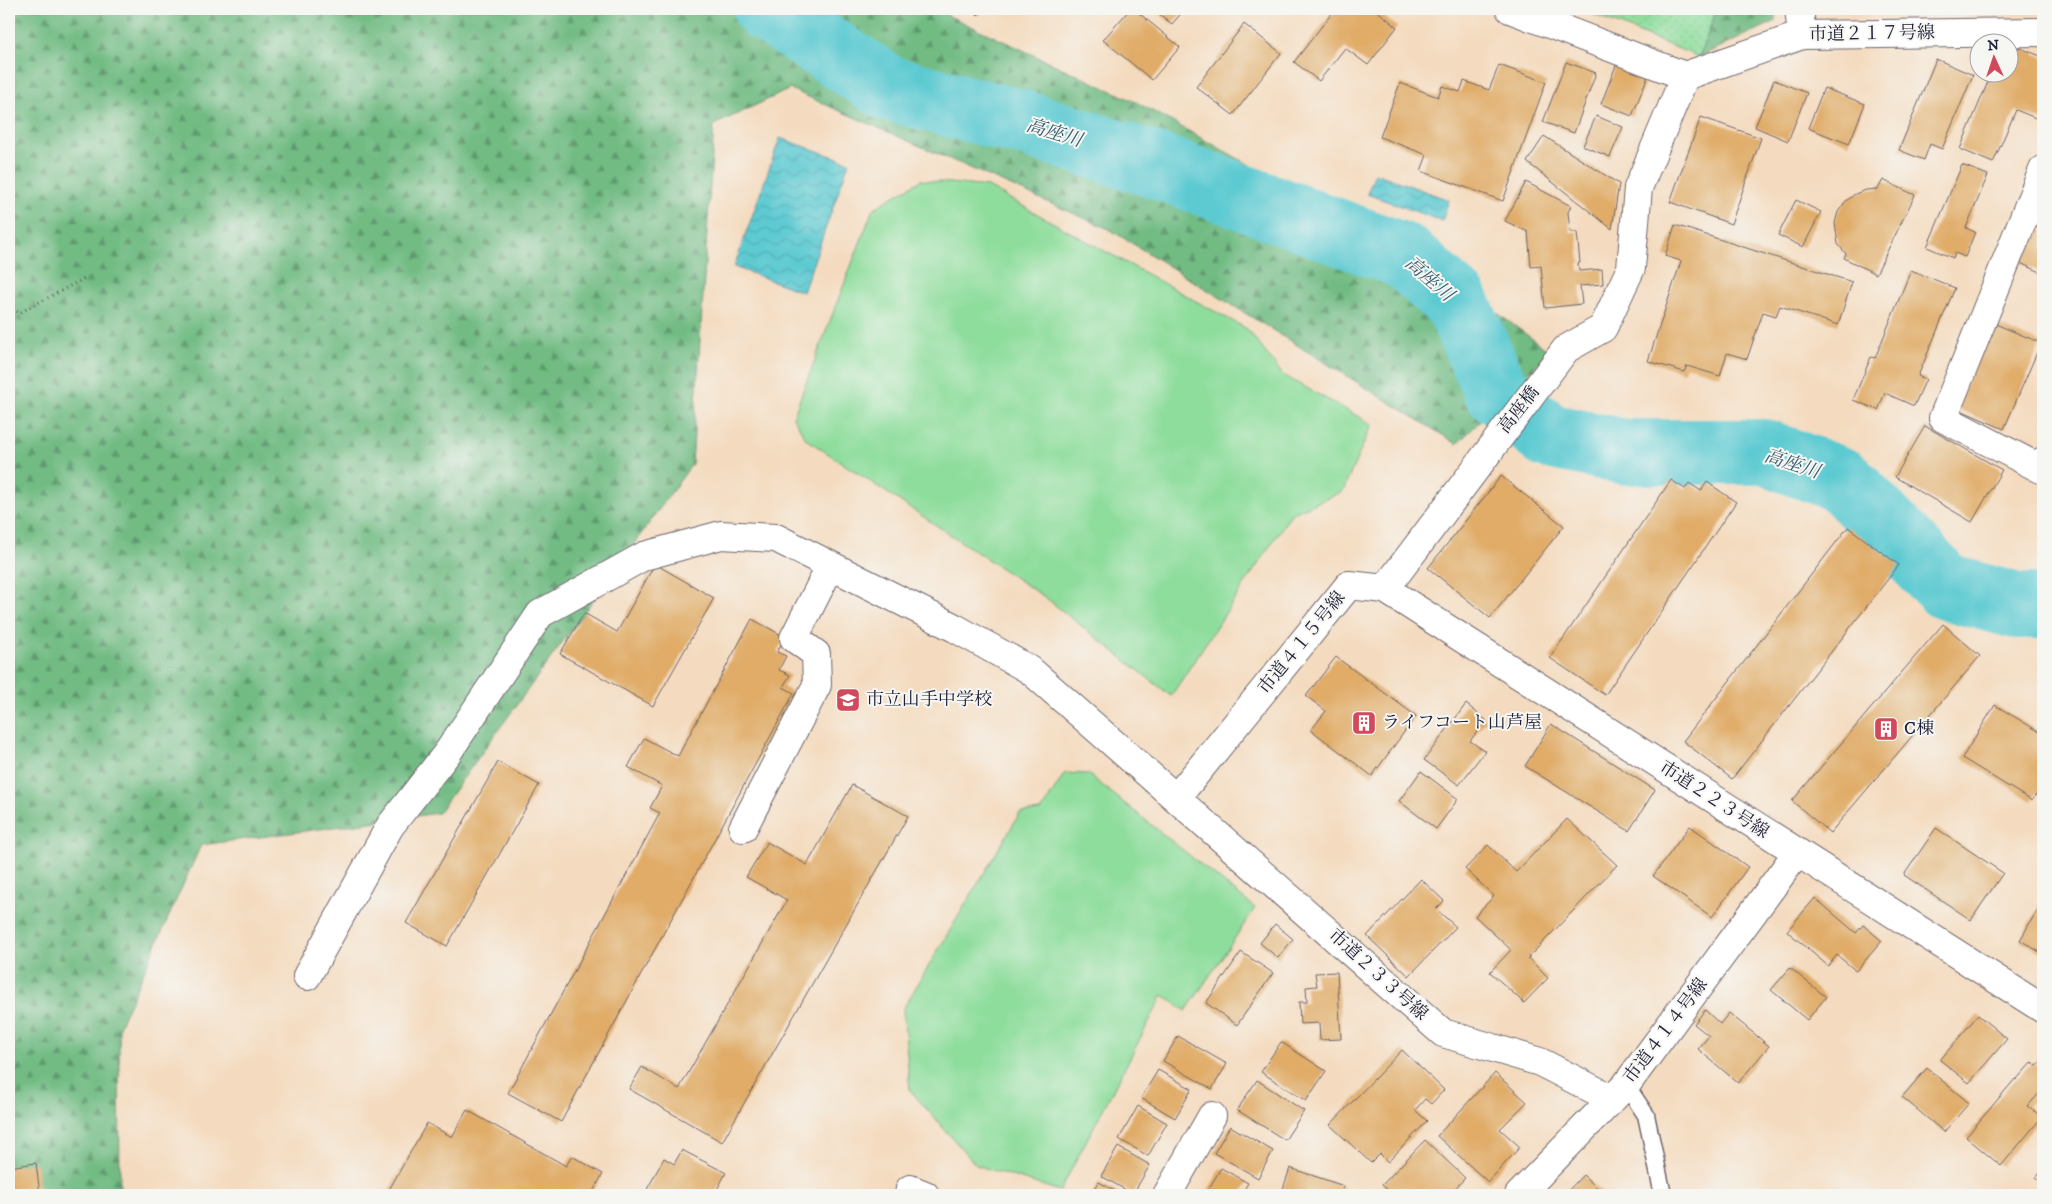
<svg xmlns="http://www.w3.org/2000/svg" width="2052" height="1204" font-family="'IM FELL DW Pica','Noto Serif JP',serif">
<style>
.grass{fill:url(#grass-dots);stroke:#58806c}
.forest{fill:url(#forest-firs);stroke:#4a6f60}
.pitch{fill:#8edd9c;stroke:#58806c}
.water{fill:url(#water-waves);stroke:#407686}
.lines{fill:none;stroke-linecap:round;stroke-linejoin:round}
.river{stroke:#5dcad2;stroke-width:66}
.building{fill:#e0ac67}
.lane-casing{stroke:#6c6369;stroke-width:19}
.street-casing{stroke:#6c6369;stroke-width:30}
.path{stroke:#6c6369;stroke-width:3;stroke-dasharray:1 4;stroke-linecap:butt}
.lane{stroke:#fff;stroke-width:16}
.street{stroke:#fff;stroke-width:28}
.labels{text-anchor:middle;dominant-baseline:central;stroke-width:4;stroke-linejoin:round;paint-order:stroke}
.street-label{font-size:18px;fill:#22223b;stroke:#f6f6f2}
.poi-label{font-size:18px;fill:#22223b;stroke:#f6f6f2;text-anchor:start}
.water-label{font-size:19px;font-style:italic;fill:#375d70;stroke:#f6f6f2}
</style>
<defs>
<pattern id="grass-dots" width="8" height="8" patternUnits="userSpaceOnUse" patternTransform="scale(1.25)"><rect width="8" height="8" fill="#8edd9c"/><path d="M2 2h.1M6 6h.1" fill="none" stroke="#7abd87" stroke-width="1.8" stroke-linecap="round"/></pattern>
<pattern id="forest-firs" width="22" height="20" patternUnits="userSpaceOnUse" patternTransform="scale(1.25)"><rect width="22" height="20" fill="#72bc84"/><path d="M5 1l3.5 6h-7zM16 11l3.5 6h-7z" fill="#5d986d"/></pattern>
<pattern id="water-waves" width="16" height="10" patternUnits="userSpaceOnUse" patternTransform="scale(1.25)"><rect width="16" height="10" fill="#5dcad2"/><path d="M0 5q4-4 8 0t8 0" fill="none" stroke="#51adb5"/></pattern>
</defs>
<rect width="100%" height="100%" fill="#f6f6f2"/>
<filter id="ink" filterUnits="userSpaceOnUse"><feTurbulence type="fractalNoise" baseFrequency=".02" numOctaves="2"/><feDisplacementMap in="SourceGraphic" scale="10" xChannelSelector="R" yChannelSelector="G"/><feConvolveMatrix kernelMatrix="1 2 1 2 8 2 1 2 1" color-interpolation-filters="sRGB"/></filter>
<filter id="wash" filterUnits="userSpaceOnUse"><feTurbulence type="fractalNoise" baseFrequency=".0096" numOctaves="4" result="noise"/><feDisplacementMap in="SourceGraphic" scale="20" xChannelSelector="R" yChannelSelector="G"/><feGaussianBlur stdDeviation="1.12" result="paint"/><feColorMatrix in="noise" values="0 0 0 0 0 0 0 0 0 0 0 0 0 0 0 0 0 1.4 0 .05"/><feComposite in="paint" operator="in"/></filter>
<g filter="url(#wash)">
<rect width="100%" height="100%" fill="#f4dbbf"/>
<!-- grass -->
<path class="grass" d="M1580,9h137l-18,48z"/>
<!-- forest -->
<path class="forest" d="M9,9h925l202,93 302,167 112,83 -93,92 -348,-215 -319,-140 -76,36 -22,339 -254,349 -237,32 -82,182 1,168h-111z
M1717,9h58l1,12 -77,36z"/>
<!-- pitch -->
<path class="pitch" d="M921,180l67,7 259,142 36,46 89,49 -29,67 -52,23 -120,182 -125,-98 -240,-159 -13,-22 80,-208z
M1065,773l23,1 167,134 -69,103 -23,-16 -103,196 -84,-26 -66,-75 -7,-81 117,-196 21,-2z"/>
<!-- water -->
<path class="water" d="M780,138l69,24 -46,130 -69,-25z
M1375,173l74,27 -7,21 -75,-27z"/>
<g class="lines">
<!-- river -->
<path class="river" d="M766,9l122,79 142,37 136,44 238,87 53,47 39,87 52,46 78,16h139l78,29 103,106 71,19h26"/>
</g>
<g id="blocks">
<!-- building -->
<path class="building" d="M972,9h13l-7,6z
M1130,9h4l46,38 -28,33 -49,-40z
M1153,9h32l-13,15z
M1335,9h40l22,18 -29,38 -23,-17 -26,33 -25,-19z
M1244,24l37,29 -48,62 -37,-28z
M2010,44l33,13v64l-27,-11 -23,53 -33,-14 32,-77h18z
M1936,59l37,16 -31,74 -12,-5 -6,16 -25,-10z
M1566,62l30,11 -22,60 -31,-11z
M1617,63l31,13 -16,40 -31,-12z
M1499,65l47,17 -43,119 -82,-30 6,-16 -47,-18 20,-54 38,14 4,-11 18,6 4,-11 25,9z
M1774,80l33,13 -19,48 -33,-14z
M1824,88l41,16 -16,40 -41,-16z
M1596,116l27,11 -13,30 -27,-11z
M1701,117l60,21 -30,86 -61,-22z
M1544,136l75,48 -7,45 -85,-67z
M1962,165l26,10 -22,53 9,4 -10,25 -10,-4 -2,5 -26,-11z
M1883,180l32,15 -39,79 -32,-16 2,-4 -8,-10 -3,-21 3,-11 7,-10 10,-8 11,-4 12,-1z
M1526,182l45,24 -3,6 2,20h7l3,31h-2l1,8 23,-2 1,15 -23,2 2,18 -37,4 -4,-42 -10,1 -3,-35 -23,-11z
M1796,200l25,12 -18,35 -25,-12z
M2043,208v65l-23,-10z
M1675,225l177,57 -14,43 -58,-19 -4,10 -13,-4 -16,47 -20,-6 -7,23 -33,-10 -3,6 -36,-11 33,-100 -16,-5z
M1911,270l44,18 -37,88 8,3 -12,27 -29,-13 -7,17 -25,-10 18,-43 4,1z
M1993,323l48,20 -37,86 -48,-21z
M1925,426l77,44 -30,52 -77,-45z
M1501,476l63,50 -74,92 -62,-50z
M1671,480l14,9 4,-6 12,8 6,-9 29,20 -131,193 -55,-37z
M1848,527l51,38 -167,214 -49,-38z
M655,564l59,34 -61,108 -93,-52 24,-41 33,19z
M752,619l33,18 -8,15 9,4 -7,14 11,5 -7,12 11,6 -233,429 -53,-29 152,-280 -10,-5 12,-22 -34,-19 16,-29 34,18z
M1943,624l37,32 -150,177 -38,-32z
M1336,657l80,59 -44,60 -61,-46 15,-19 -20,-15z
M1466,704l20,16 -16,21 15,10 -26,34 -35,-25z
M1995,705l48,29v49l-11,18 -70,-43z
M1551,724l104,66 -26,41 -104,-65z
M498,762l41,23 -92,161 -41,-23z
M1421,771l37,28 -22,30 -37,-28z
M852,785l56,31 -186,326 -93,-53 13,-22 37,22 108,-189 -41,-23 21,-35 40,23z
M1567,819l50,46 -89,93 20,20 -24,25 -34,-31 21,-22 -36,-34 19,-20 -29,-27 23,-24 28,27z
M1690,826l58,41 -36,50 -59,-41z
M1936,828l67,45 -32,47 -67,-45z
M1421,879l23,22 -8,8 20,18 -47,49 -42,-40z
M1815,898l41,35 7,-8 19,16 -26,30 -19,-16 -9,11 -41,-35z
M2043,900v54l-23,-14z
M1275,924l18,15 -15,19 -18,-15z
M1241,952l32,21 -36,52 -31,-22z
M1790,968l36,29 -19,23 -36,-30z
M1337,972l4,67 -21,1 -1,-17 -19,1 -1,-22h8l-1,-15 11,-1 -2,-13z
M1705,1010l15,14 9,-11 40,33 -31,37 -40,-34 11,-13 -15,-12z
M1978,1015l29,24 -38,44 -29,-23z
M1178,1036l49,28 -15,25 -49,-28z
M1281,1042l45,29 -20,30 -45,-29z
M1402,1050l42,40 -13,14 -6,-5 -10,11 12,11 -39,41 -8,-8 -9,9 -41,-38z
M2043,1059v34l-2,-2 -13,15 14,11 -41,49 -35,-29 49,-58 1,1 16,-18 5,4z
M1927,1068l42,35 -25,29 -42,-35z
M1158,1070l34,19 -17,29 -34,-20z
M1495,1073l32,29 -27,27 20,18 -32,35 -51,-46z
M1257,1080l47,31 -19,29 -48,-30z
M1138,1106l29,17 -19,33 -29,-17z
M467,1110l99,56 6,-10 31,18 -12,21h-205l41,-72 25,14z
M1230,1126l43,25 -15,27 -44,-25z
M1425,1140l40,38 -16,17h-55l-12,-10z
M1118,1147l32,18 -17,29 -32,-18z
M682,1150l44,23 -12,22h-70l20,-37 10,6z
M36,1163l4,32h-31v-28z
M1221,1168l27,15 -7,12h-36z
M1290,1168l54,18 -3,9h-22l-8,-2 -1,2h-29z
M2043,1169v15l-7,-6z
M1583,1175l22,20h-41z
M1099,1182l23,13h-31z"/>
</g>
</g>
<g filter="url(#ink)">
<use href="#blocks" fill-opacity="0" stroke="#6c6369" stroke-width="1"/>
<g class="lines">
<defs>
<path id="lane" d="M1626,1085l20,30 17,80"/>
<path id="street" d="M1510,9l175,67 117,-41 241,-3
M1799,9l3,26
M2043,170l-100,248 98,51 2,-8
M1385,589l658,420
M1177,797l172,-212 36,4 181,-240 37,-21 28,-60 7,-80 47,-112
M743,828l74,-143 -1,-31 -22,-16 37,-73
M307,976l83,-150 58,-74 92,-138 104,-58 77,-21 55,3 179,90 75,42 413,363 97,29 72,37
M909,1195l1,-6 15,6
M1167,1195l45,-79
M1519,1195l107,-110 171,-232"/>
</defs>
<!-- lane casing -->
<use href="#lane" class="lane-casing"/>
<!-- street casing -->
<use href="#street" class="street-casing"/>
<!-- path -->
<path class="path" d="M9,305l10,8 68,-36"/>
<!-- lane -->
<use href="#lane" class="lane"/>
<!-- street -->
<use href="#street" class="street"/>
</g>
</g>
<!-- icons -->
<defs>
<symbol id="school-square" viewBox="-11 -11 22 22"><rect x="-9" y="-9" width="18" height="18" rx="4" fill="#d1495b" stroke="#f6f6f2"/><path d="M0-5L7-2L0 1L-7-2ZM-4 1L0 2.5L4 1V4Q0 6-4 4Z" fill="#fff"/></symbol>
<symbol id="building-square" viewBox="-11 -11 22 22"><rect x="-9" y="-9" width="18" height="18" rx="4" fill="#d1495b" stroke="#f6f6f2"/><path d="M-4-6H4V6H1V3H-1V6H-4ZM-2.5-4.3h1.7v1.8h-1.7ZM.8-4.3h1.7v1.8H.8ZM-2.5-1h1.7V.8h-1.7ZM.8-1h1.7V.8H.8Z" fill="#fff"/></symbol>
</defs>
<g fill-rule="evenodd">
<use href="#school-square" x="834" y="686" width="28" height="28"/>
<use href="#building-square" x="1350" y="709" width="28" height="28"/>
<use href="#building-square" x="1872" y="715" width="28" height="28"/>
</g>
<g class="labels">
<!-- street labels -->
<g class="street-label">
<text transform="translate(1872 34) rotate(-1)">市道２１７号線</text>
<text transform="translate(1519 410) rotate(-52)">高座橋</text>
<text transform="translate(1302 643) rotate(-51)">市道４１５号線</text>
<text transform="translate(1714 800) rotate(33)">市道２２３号線</text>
<text transform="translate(1378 975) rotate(42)">市道２３３号線</text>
<text transform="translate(1666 1031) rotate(-53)">市道４１４号線</text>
</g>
<!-- poi labels -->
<g class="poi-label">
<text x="866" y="700">市立山手中学校</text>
<text x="1382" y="723">ライフコート山芦屋</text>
<text x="1904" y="729">C棟</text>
</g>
<!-- water labels -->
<g class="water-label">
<text transform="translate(1054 133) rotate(17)">高座川</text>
<text transform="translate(1429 279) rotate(41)">高座川</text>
<text transform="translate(1792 464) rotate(18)">高座川</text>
</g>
</g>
<!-- margin -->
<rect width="2052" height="1204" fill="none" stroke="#f6f6f2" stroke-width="30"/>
<!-- north arrow -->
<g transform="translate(1994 58) rotate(357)"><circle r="24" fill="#f6f6f2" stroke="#a1a1a9"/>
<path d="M0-4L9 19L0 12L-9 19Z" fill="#d1495b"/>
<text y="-8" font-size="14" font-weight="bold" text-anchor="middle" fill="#22223b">N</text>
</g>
</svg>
